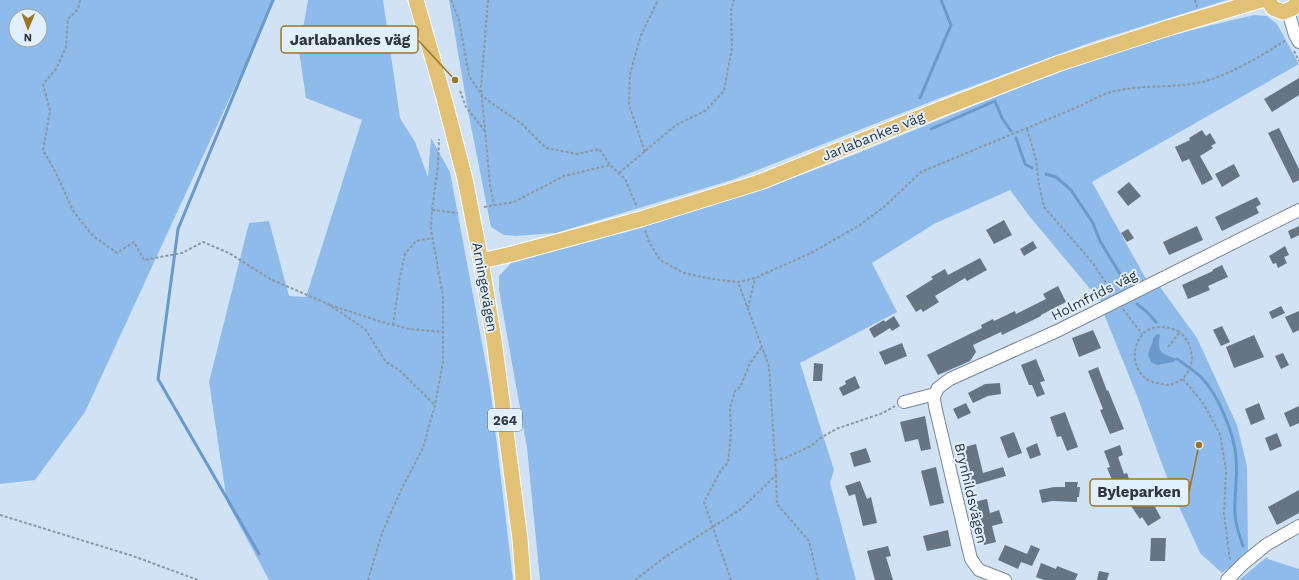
<svg xmlns="http://www.w3.org/2000/svg" width="1299" height="580" font-family="'Work Sans',sans-serif">
<style>
.green{fill:#8fbbeb;fill-rule:evenodd}
.water{fill:#6a99cc}
.lines{fill:none;stroke-linecap:round;stroke-linejoin:round}
.stream{stroke:#6a99cc;stroke-width:3}
.building{fill:#667484}
.minor-casing{stroke:#778697;stroke-width:14}
.major-casing{stroke:#fff;stroke-width:17}
.path{stroke:#8b97a4;stroke-width:2;stroke-dasharray:3 2;stroke-linecap:butt}
.minor{stroke:#fff;stroke-width:12}
.major{stroke:#e1c175;stroke-width:15}
.labels{text-anchor:middle;dominant-baseline:central;stroke-width:4;stroke-linejoin:round;paint-order:stroke}
.shield{fill:#e2effe;stroke:#656d76;stroke-width:1}
.shield-label{font-size:13px;font-weight:bold;fill:#2f353c}
.street-label{font-size:14px;fill:#2f353c;stroke:#e2effe}
.leader{fill:none;stroke:#9c7521;stroke-width:1.5}
.callout-dot{fill:#9c7521;stroke:#e2effe;stroke-width:1.5}
.callout{fill:#e2effe;stroke:#9c7521;stroke-width:1.5}
.callout-label{font-size:15px;text-anchor:middle;font-weight:bold;fill:#2f353c}
</style>
<rect width="100%" height="100%" fill="#d2e2f5"/>
<!-- green -->
<path class="green" d="M0,0h275l-190,412 -50,68 -35,4zM16,16h24v24h-24z
M308,0h75l17,118 15,24 13,35 3,-39 19,34 40,214 23,194h-244l-42,-78 -18,-120 40,-159 20,-2 20,75 17,1 56,-177 -56,-22 -7,-47z
M449,0h778l-135,42 -152,56 -208,82 -176,53 -40,3 -12,-1 -13,-8 -23,-116z
M1254,15l13,1 10,8 22,40 -207,118 54,97 -45,23 -71,-85 -20,-27 -76,34 -62,39 25,49 -97,51 34,107 -4,13 26,97h-316l-13,-132 -28,-158v-14l13,-14c88,-23 175,-47 261,-77 106,-37 208,-86 315,-123 54,-20 110,-34 166,-47z
M1160,287l37,51 40,87 10,41 1,88 -26,19 -22,-20 -28,-62 -35,-95 -33,-82z
M1267,557l1,2 31,10v11h-60z"/>
<!-- water -->
<path class="water" d="M1157,334l3,1c-3,19 1,18 17,24l-4,3 -16,3 -6,-3 -3,-7c1,-6 5,-11 5,-17z"/>
<g class="lines">
<!-- stream -->
<path class="stream" d="M920,98l31,-73 -10,-25
M931,129l64,-28 7,17 9,13
M1016,138l9,26 7,4
M1046,174l10,3 15,13 22,33 7,18 23,38
M1137,304l9,7 10,11
M1177,359c8,6 18,12 25,19 16,17 33,57 34,80 2,19 -2,37 -1,55 0,11 4,22 8,33
M259,554l-101,-175 20,-150 95,-229"/>
</g>
<!-- building -->
<path class="building" d="M1299,78v17l-27,17 -8,-13z
M1279,128l20,41v11l-6,3 -25,-50z
M1202,130l4,6 4,-3 6,10 -5,3 2,2 -13,8 13,23 -11,6 -13,-26 -7,3 -7,-15 15,-7 -1,-2z
M1234,164l6,12 -18,11 -7,-13z
M1129,182l12,14 -13,10 -11,-14z
M1257,197l4,7 -5,3 3,6 -37,18 -7,-14z
M1004,220l8,15 -18,9 -8,-14z
M1197,226l6,14 -34,15 -6,-13z
M1299,226v9l-8,4 -3,-8z
M1128,229l6,9 -7,4 -6,-9z
M1033,241l4,7 -13,8 -4,-7z
M1285,246l4,9 -5,2 3,6 -9,5 -2,-5 -3,1 -4,-8z
M980,258l7,12 -20,11 -2,-3 -30,18 4,6 -16,10 -2,-3 -5,3 -10,-16 27,-17 -2,-2 14,-8 3,6z
M1222,265l6,12 -20,9 2,4 -22,9 -6,-14 31,-14 -1,-1z
M1058,286l8,16 -25,13v1l-14,7 -25,12 -1,-3 -28,13 3,7 -6,9 -32,14 -11,-20 55,-27 -1,-3 12,-6 1,2 21,-10 1,3 30,-15 -3,-5z
M1281,306l4,7 -13,6 -3,-7z
M1299,311v19l-6,3 -8,-16z
M894,316l6,10 -8,5 -2,-3 -16,10 -5,-9 15,-9 1,2z
M1222,326l8,16 -9,4 -8,-16z
M1093,330l8,18 -22,9 -7,-19z
M1254,335l10,22 -30,11 -8,-21z
M902,343l5,13 -22,9 -6,-13z
M1283,353l6,12 -8,4 -6,-13z
M1036,359l9,22 -5,1 5,12 -8,3 -5,-12h-3l-8,-20z
M814,363l9,1 -1,17h-9z
M1098,367l9,24 1,-1 16,39 -14,5 -10,-24 3,-1 -15,-38z
M855,376l5,12 -17,8 -4,-8 7,-4 -1,-3z
M1000,383l1,11 -13,2 -15,7 -5,-10 17,-9z
M966,403l5,10 -13,6 -5,-10z
M1259,403l6,16 -14,6 -6,-16z
M1299,406v17l-9,4 -6,-14z
M1065,412l13,35 -11,4 -6,-15 -4,1 -7,-20z
M925,416l6,33 -10,2 -3,-12 -13,3 -5,-20z
M1014,432l8,21 -14,5 -8,-21z
M1277,433l5,13 -12,5 -5,-13z
M1037,443l4,12 -11,4 -4,-11z
M976,444l7,29 20,-6 3,9 -35,10 -10,-38z
M1120,445l3,10 -5,2 6,17 3,-1 3,9 -15,5 -8,-19 3,-1 -6,-16z
M866,448l5,14 -17,5 -4,-14z
M936,467l8,36 -14,3 -9,-35z
M860,481l7,18 4,-2 6,26 -14,3 -8,-32 -6,2 -4,-10z
M1065,482h13l-1,5h3l-1,10h-2v5l-25,-1 -10,2 -3,-13 15,-3h11z
M1299,490v23l-22,12 -9,-18z
M1140,496l3,4 6,-4 12,22 -13,8 -6,-9 -2,2 -11,-16z
M987,499l3,14 9,-3 4,13 -11,3 4,16 -12,3 -10,-43z
M948,530l3,16 -24,5 -4,-15z
M1151,538h15l-1,23h-15z
M1005,545l22,9 4,-9 9,4 -8,17 -11,-4 -3,7 -20,-9z
M888,546l3,10 -5,1 7,23h-18l-8,-29z
M1041,563l15,6 1,-3 21,8 -3,6h-31l-8,-3z
M1099,571l10,2 -2,7h-10z"/>
<g class="lines">
<defs>
<path id="minor" d="M1288,11l7,24 4,7
M935,394l-1,5 1,7 36,153 8,11 26,10
M904,402l31,-8 3,-6 12,-9 107,-48 242,-121
M1227,580l17,-17 22,-18 33,-19"/>
<path id="major" d="M416,0l28,98 21,81 16,82 13,79 26,199 3,41
M1268,0l5,8 10,4 10,-4 6,-8
M481,261l31,-7 129,-35 119,-37 183,-74 114,-44 114,-37 90,-27"/>
</defs>
<!-- minor casing -->
<use href="#minor" class="minor-casing"/>
<!-- major casing -->
<use href="#major" class="major-casing"/>
<!-- path -->
<path class="path" d="M80,0l-2,9 -10,10 -2,28 -10,22 -13,15 7,27 -7,39 13,23 17,38 20,25 24,17 17,-11 10,18 38,-7 21,-11 26,11 41,26 58,25 37,25 21,33 13,8 36,35
M451,0l8,20 10,56 14,21 39,27 24,24 31,6 22,-5 11,16
M488,0l-7,87 9,97 4,21
M1195,0l2,7
M1294,51l5,10
M460,91l6,16 19,24
M1027,129l9,30 3,26 5,22 48,55 20,30
M645,152l-16,-47 1,-31 11,-39 17,-35
M619,173l57,-48 29,-14 19,-20 8,-43 -1,-38 3,-10
M484,207l30,-5 50,-26 46,-11 15,14 12,28
M432,210l26,3
M645,230l4,12 11,18 24,13 28,6 26,3 17,-4 56,-25 49,-28 25,-19 36,-34 159,-66c13,-6 25,-14 40,-16 26,-5 55,-2 82,-8 28,-7 59,-26 84,-42
M330,305l55,18 25,6 34,3
M748,308l7,-30
M1123,309l19,25
M393,325l7,-48 5,-23 11,-13 17,-3
M1168,347l12,-15c-51,-24 -59,46 -23,51 5,1 11,3 15,1 4,-2 9,-3 11,-6 14,-14 10,-33 -3,-46
M1183,379l20,24 17,31 6,36 -2,44 6,47
M775,460l10,-2 26,-12 8,-7 17,-10 47,-16 12,-7
M776,475l1,29 32,37 9,39
M0,515l133,41 65,24
M368,580l14,-47 20,-45 21,-40 12,-43 8,-43v-65l-12,-68 1,-19 6,-44 1,-27
M635,580l30,-23 76,-48 35,-34 -7,-109 -31,-84
M731,580l-27,-78 17,-32 7,-7 3,-30 -1,-25 5,-17 5,-4 10,-24 12,-16"/>
<!-- minor -->
<use href="#minor" class="minor"/>
<!-- major -->
<use href="#major" class="major"/>
</g>
<g class="labels">
<!-- shield labels -->
<rect class="shield" x="488" y="409" width="34" height="22" rx="3"/>
<g class="shield-label">
<text x="505" y="420">264</text>
</g>
<!-- street labels -->
<g class="street-label">
<text transform="translate(873 136) rotate(-22)">Jarlabankes väg</text>
<text transform="translate(485 287) rotate(80)">Arningevägen</text>
<text transform="translate(1094 295) rotate(-27)">Holmfrids väg</text>
<text transform="translate(971 493) rotate(77)">Brynhildsvägen</text>
</g>
</g>
<!-- callouts -->
<path class="leader" d="M455 80L418 40M1199 445L1189 492"/>
<g class="callout-dot">
<circle cx="455" cy="80" r="4"/>
<circle cx="1199" cy="445" r="4"/>
</g>
<g class="callout">
<rect x="281" y="26" width="137" height="27" rx="4"/>
<rect x="1090" y="479" width="99" height="27" rx="4"/>
</g>
<g class="callout-label">
<text x="350" y="45">Jarlabankes väg</text>
<text x="1139" y="497">Byleparken</text>
</g>
<!-- north arrow -->
<g transform="translate(28 28) rotate(181)"><circle r="19" fill="#e2effe" stroke="#9aa5b0"/>
<path d="M0-3L7 15L0 10L-7 15Z" fill="#9c7521"/>
<text y="-6" font-size="11" font-weight="bold" text-anchor="middle" fill="#2f353c">N</text>
</g>
</svg>
